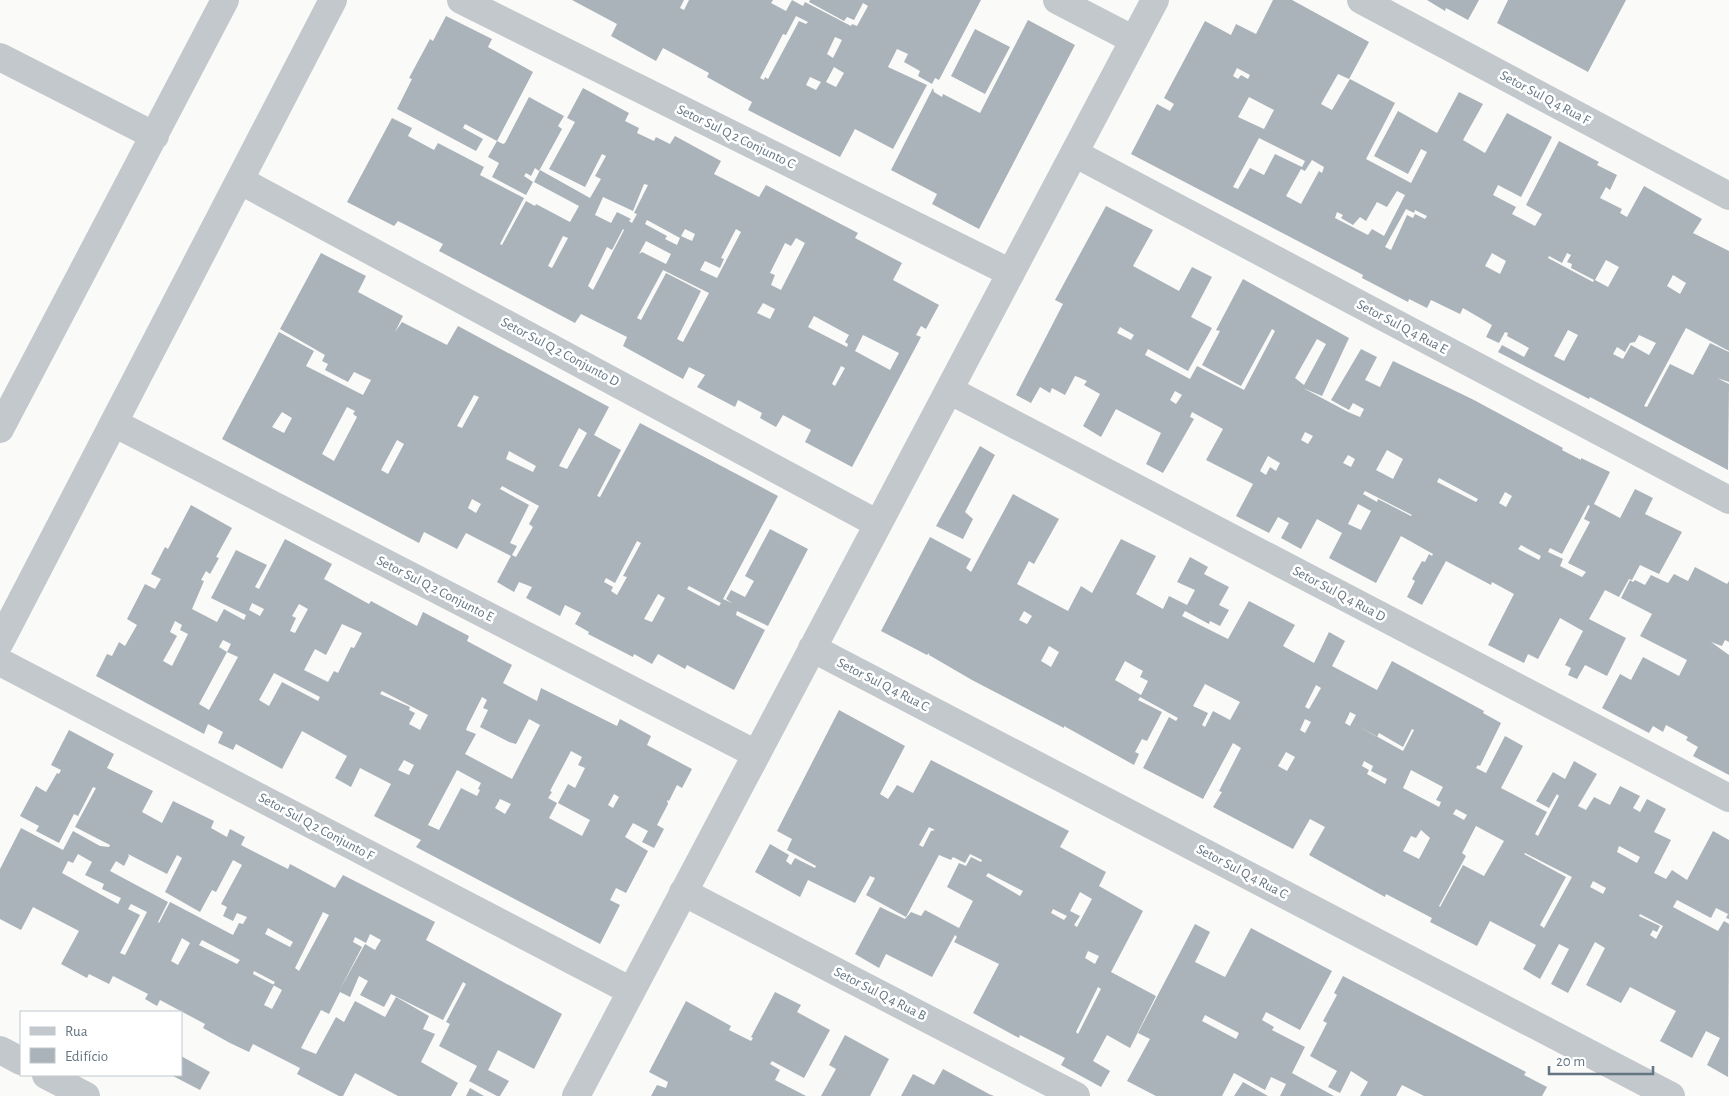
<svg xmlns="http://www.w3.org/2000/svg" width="1729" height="1096" font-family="'Alegreya Sans',sans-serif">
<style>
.building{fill:#aab3b9;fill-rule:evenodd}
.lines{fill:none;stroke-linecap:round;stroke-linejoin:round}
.minor{stroke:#c3c8cc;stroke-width:28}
.labels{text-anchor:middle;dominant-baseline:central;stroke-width:5;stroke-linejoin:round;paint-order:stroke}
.street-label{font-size:14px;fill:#657683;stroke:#fff}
</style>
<rect width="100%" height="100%" fill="#fafaf8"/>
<!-- building -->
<path class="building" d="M572,0h112l-4,8 4,2 5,-10h84l-2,3 15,8 6,-11 11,6 2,-4 46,24 1,-2 5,2 11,-20 -5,-3 -9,17 -7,-3 -3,4 -35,-19 1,-2h171l-42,80 -4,-2 -3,6 -14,-8 2,-5 -16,-9 4,-8 -11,-5 -9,18 39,18 -34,64 -38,-20 -15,28 -92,-47 4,-8 -45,-25 2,-4 -46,-25 -7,13 -45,-25 6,-12zM796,16l12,6 -2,2 -7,-3 -31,58 -3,-2 -1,3 -4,-2 23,-44 3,1zM835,37l7,3 -9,18 -6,-4zM834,67l10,6 -8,14 -10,-5zM810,77l11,5 -5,8 -10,-5z
M1273,0h19l77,42 -20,37 -11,-5 -17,30 11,6 18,-31 45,24 -29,56 45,24 16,-31 -6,-3 -13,25 -34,-18 24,-45 39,22 22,-41 24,12 -20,36 22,13 22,-40 45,24 -31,60 -23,-12 -5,10 23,12 -4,7 23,12 7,-12 -16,-9 33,-64 40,21 -2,3 20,10 -7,15 -4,-3 -6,11 22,11 -2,4 7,4 17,-31 58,33 -9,14 36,18v100l-43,-23 -42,78 3,1 23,-43 23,11 17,-32 19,9v30l-12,-4 12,6 -1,86 -138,-73 -1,2 -91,-47 4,-7 22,12 5,-9 -22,-12 1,-3 -3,-1 -6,11 -13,-6 6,-12 -29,-17 -3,6 -29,-14 -4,8 -18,-9 -1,3 -46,-24 1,-3 -232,-121 26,-50 13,7 4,-7 -10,-6 41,-77 26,14 5,-11 20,10zM1237,68l13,7 -2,4 -7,-4 -3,4 -5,-3zM1249,97l25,13 -10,19 -26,-12zM1259,138l46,23 -3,6 -27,-13 -11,21 -14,-7 -12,21 -5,-2zM1312,160l12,7 -2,6 -3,-2 -18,33 -15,-8 15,-27 4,2zM1397,191l8,4 -21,41 -12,-7 -4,6 -33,-17 2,-6 6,3 -2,3 12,7 7,-8 6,4 11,-19 10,5zM1406,209l8,4 1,-3 12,6 -2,3 -10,-5 -2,4 -6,-3 -16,35 -6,-3zM1492,253l14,8 -6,13 -15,-8zM1567,253l4,2 -4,7 5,2 -1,4 23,12 -1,2 -45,-24 1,-2 13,7zM1606,260l13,7 -11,20 -13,-7zM1673,275l13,8 -6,11 -13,-8zM1568,330l10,5 -14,26 -10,-5zM1639,335l17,8 -7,12 -18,-10 -8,14 -10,-5 4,-7 8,5 5,-9 5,-1z
M1427,0h52l-11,20 -22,-12 -1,3z
M1508,0h118l-38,72 -91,-49z
M446,16l46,23 -4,8 45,25 -36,69 6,3 2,-1 24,-46 35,19 -6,10 4,3 -23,42 -4,-3 -4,8 -5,-3 -2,3 9,6 -7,13 -34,-18 7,-14 -11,-6 9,-16 -32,-17 -2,4 20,11 -7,12 -79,-42 15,-30 -3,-1 21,-39 3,2z
M1028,20l47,25 -96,184 -47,-25 5,-10 -46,-24 42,-82 1,4 8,5 1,-3 37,19z
M975,29l35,18 -25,47 -34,-18z
M583,88l46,25 -4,8 14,7 -2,5 17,8 2,-4 14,7 5,-8 46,25 -7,13 45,23 7,-12 92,48 -3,5 47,25 -9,17 46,25 -13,24 -5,-3 -5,9 5,2 -69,130 -47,-25 6,-12 -28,-15 -7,12 -16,-9 2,-5 -24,-13 -3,7 -38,-20 8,-12 -16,-8 -6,12 -60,-33 4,-9 -46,-23 -6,9 -136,-72 4,-7 -45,-23 -4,5 -47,-24 45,-84 20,10 -4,8 26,14 4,-7 46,24 -4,8 44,23 -24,46 2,1 24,-44 9,5 1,-2 34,18 9,-16 -45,-24 6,-12 50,28 11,-19 -6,-3 11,-20 -4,-2 -17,33 -36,-18 26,-47 -8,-4zM644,184l4,1 -14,28 3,1 -5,9 -3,-2 2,-2 -14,-7 -6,11 -16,-8 8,-18 30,14zM647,220l33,18 -3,7 -12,-6 2,-3 -22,-12zM623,229l1,1 -31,60 -5,-4 19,-39 5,3zM685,229l10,5 -3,7 -11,-5zM736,229l5,3 -24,46 -17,-8 5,-9 15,7 4,-9 -3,-1zM563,236l5,2 -16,30 -4,-2zM796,238l9,5 -24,47 -10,-5 4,-10 -5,-2 15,-30 6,3zM646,241l25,13 -5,10 -24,-12 -3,2zM663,270l46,23 -26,49 -6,-3 24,-48 -35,-18 -25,47 -4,-2zM763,303l12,6 -5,10 -13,-6zM814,316l35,19 -4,7 3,2 -1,3 -39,-20zM863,335l36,18 -9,17 -35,-19zM841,366l4,2 -10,18 -3,-2z
M1106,206l47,24 -20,36 46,25 13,-24 20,10 -21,40 21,11 -24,43 -40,-22 -3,6 45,24 7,-13 47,24 31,-59 -3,-2 -31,57 -39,-21 18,-34 -4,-1 27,-51 106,59 -27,58 -19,-8 45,24 12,5 4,-8 -11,-6 -4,7 -18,-10 30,-51 16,8 -12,23 15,7 13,-26 79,38 91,49 -1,2 19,10v-2l29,14 -16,32 26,14 15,-29 18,9 -8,16 37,18 -23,42 -19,-9 -8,15 -3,-1 -10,18 -14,-7 -16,29 37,19 -19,38 -22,-11 -8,14 -9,-4 3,-7 -6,-3 18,-34 -23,-13 -22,41 -10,-5 -4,9 -36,-18 26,-51 -22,-12 -1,3 -45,-24 -24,44 -15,-8 8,-16 -3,-2 10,-18 3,1 4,-8 3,2 1,-2 -32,-18 -25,47 -47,-25 13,-25 -25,-14 -16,30 -20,-11 8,-15 -11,-6 -9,16 -33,-17 17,-32 -47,-24 17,-31 -31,-17 -2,5 4,2 -31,54 -17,-9 15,-31 -45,-24 -15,28 -18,-11 17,-32 -16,-9 3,-4 -9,-4 -3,-1 -10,19 -13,-7 -2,5 -10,-6 -9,16 -15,-8 47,-91 -8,-4zM1120,327l14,8 -3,5 -14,-7zM1317,339l9,5 -22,41 -9,-7zM1175,391l7,4 -6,9 -6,-4zM1305,432l8,4 -5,8 -7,-4zM1387,450l16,9 -10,20 -17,-9zM1348,455l7,4 -4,8 -8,-4zM1268,456l12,7 -4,8 -6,-4 -4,8 -6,-4zM1439,478l39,21 -2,3 -39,-20zM1365,491l47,24 -1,1 -33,-17 -1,3 -14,-8zM1505,492l7,4 -6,11 -7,-4zM1358,504l13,7 -10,19 -13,-6zM1588,505l2,1 -6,13 6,3 -22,41 18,9 -4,5 -22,-11 3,-7 -15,-7 2,-4 12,6zM1521,545l20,11 -2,4 -21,-11z
M321,253l45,23 -8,16 45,24 -8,16 7,-10 45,23 11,-19 151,81 -15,28 27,15 -24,46 3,1 40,-74 138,73 -55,103 9,4 -6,-4 5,-9 14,7 9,-16 -9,-5 25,-47 38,20 -40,77 -31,-15 -1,4 29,15 -31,60 -47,-25 -2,4 -27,-15 -6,10 -18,-10 -1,3 -45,-23 1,-2 -14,-8 6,-11 -16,-8 -5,11 -34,-18 6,-11 -13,-5 -5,10 -17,-10 14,-26 -45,-23 -9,16 -33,-17 -5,11 -197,-104 57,-107 35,19 -8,15 57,29 8,-15 -17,-8 -6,10 -23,-12 3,-6 -6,-3 3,-6 -45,-26zM474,395l5,2 -17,31 -5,-2zM347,407l8,4 -2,3 4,3 -23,44 -12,-7zM282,412l10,6 -8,15 -12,-6zM579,428l8,5 -20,36 -8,-3zM397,440l7,4 -16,30 -7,-4zM509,451l27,15 -3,6 -27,-13zM502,486l37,20 -10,18 4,3 -17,30 -4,-2 5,-9 -7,-3 19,-38 -29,-16zM472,499l9,5 -5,9 -8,-5zM637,541l4,2 -18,33 4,1 -10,18 -6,-4 2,-4 -9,-5 2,-4 9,5zM689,586l32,17 -2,3 -32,-17zM658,594l7,4 -13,24 -8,-3z
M980,446l15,9 -30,57 8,7 -10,20 -27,-13z
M1013,494l46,25 -25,45 -5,-3 -12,23 51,27 13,-25 11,7 29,-54 35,17 -20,38 27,15 6,-13 18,9 8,-15 -18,-8 13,-25 18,10 -4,7 25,13 -10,18 10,5 -9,16 -10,-5 -1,3 -24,-13 -3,5 46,23 21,-38 46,24 -12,21 31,17 15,-31 16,9 -13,25 45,24 15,-29 92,50 -1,2 18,10 -21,43 -2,-1 -2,3 10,5 19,-37 18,10 -22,42 46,24 -12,22 3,2 21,-40 -2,-2 -8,14 -13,-7 17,-29 12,7 9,-18 23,13 -19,32 8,4 8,-13 16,8 10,-19 20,10 -7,12 7,4 7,-13 19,10 -12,23 17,8 -17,33 12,6 6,-9 15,10 26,-49 16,9v79l-3,-1 2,-4 -12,-6 -5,10 -34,-18 -4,7 45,24 6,-10 5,3 -1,153 -21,-12 13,-27 -14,-7 -14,27 -32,-17 16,-30 -46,-24 -9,16 -35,-18 19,-37 -10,-6 -27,51 -17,-9 18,-35 -10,-5 -19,35 -17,-10 13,-24 -46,-24 -13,25 -47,-24 2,-4 -46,-24 -1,3 -76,-42 16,-28 -15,-8 -17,30 -80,-42 9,-15 -3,-1 22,-43 -8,-5 -30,56 -60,-31 26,-51 7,4 2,-3 -38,-21 -2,3 24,12 -15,29 -5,-2 -7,13 4,2 -5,11 -70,-39v2l-92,-48 -43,-25v-2l-2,2 -46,-24 49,-94 41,22 -5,9 5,4zM1024,611l8,5 -5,8 -8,-4zM1049,646l10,6 -8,15 -10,-6zM1125,661l18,10 -3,6 8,4 -7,14 -26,-15zM1205,684l35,18 -10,18 -17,-9 -8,16 -3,-2 6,-12 -15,-7zM1316,685l5,3 -12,21 -4,-2zM1350,712l6,3 -6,11 -5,-3zM1305,719l6,3 -6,11 -5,-3zM1358,726l19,11 2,-4 24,14 9,-18 2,1 -11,21zM1286,752l9,5 -8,14 -9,-5zM1364,761l9,5 -2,5 16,8 -2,5 -18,-10 2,-4 -7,-4zM1411,770l32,17 -7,13 5,2 -2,5 -36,-19zM1456,809l11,6 -3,5 -11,-6zM1476,826l28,15 -20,35 -21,-11 -23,42 -1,-1 27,-50 -4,-3zM1421,830l9,8 -11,21 -16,-8 8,-15 5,2zM1619,846l21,11 -3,6 -20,-11zM1525,853l47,24 -28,51 -4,-3 26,-48 -42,-23zM1593,881l13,7 -3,6 -13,-7zM1640,914l23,12 -7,13 -6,-4 3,-5 4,2 3,-6 -21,-10z
M191,505l41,23 -16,29 3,1 -9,16 -4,-3 -5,9 3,1 -12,28 25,13 7,-13 20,11 2,-5 -35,-17 25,-48 31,15 -12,22 4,2 26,-50 47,25 -8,15 45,25 2,-3 46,25 6,-14 46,24 -2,5 45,24 -9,18 34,18 4,-13 76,38 3,-7 31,17 -4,9 45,24 -10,19 -5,-3 -8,16 -2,-1 1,4 -11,21 7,4 -10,19 -12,-6 6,-11 -15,-8 -8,14 23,14 -22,42 -10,-5 -6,12 10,5 -20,39 -184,-97 5,-7 -47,-24 17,-32 -31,-16 -9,19 -16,-9 12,-22 -45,-25 -20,38 -46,-25 -3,6 -15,-7 5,-11 -15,-8 -4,10 -108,-58 11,-22 5,2 7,-14 6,4 12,-21 -10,-6 18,-35 10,5 6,-10 -10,-5 14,-27 3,2zM252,603l12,6 -4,7 -11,-6zM299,604l9,5 -13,24 -5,-2 6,-13 -4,-2zM175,621l7,4 -2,5 8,4 -16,32 -9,-5 14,-25 -7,-4zM342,624l20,9 -8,15 -3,-1 -13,26 -4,-2 -6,11 -24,-12 11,-21 11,6zM223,640l8,4 -4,8 11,5 -29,53 -10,-6 28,-52 -8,-5zM274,673l46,24 -2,4 -36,-19 -13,24 -10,-6zM382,691l46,24 -8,15 -11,-6 6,-11 -6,-3 1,-3 -30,-13zM482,697l5,3 -4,8 5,2 -8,17 29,15 7,2 13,-25 11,6 -28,54 -47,-25 11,-20 -10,-4 1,-3zM571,751l11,6 -4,8 7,3 -10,20 -7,-4 -10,19 32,17 -8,16 -33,-18 8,-15 -9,-5 4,-6 -2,-1zM404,760l10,5 -5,10 -11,-5zM457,770l24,13 -3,6 2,1 -3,6 -16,-8 -22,42 -11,-5zM614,794l5,3 -6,11 -5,-3zM500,799l11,5 -6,10 -10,-6z
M1695,567l32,17 2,-3v61l-4,-2 -3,6 -11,-4 18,13v120l-36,-19 5,-9 -12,-7 2,-3 -22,-12 -3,7 -10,-6 -4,7 -47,-25 18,-34 11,6 12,-23 36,19 8,-16 -47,-24 12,-22 -31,-16 9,-18 3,2 2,-2 10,5 6,-10 17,8 6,-9 14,7z
M839,710l66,36 -25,48 8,5 9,-14 16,8 18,-33 138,71 -9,16 46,25 -7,14 44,25 -32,61 45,24 -26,52 -23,-13 -14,26 17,10 -9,16 -40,-22 4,-7 -45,-23 -1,3 -46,-25 26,-49 -45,-22 3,-5 -2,-2 -23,42 -46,-23 -7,14 -24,-14 25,-47 25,12 6,-7 10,4 4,-6 34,18 14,-27 -26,-14 12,-24 7,3 5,-9 10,5 1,-2 -12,-6 -5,9 -12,-6 -2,3 -12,-5 -33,62 -40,-22 9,-17 -5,-2 -15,27 -47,-23 -8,17 -45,-25 15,-28 19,11 -3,6 5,4 4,-7 20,10 1,-2 -29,-16 5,-11 -15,-8zM929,827l6,3 -4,1 -8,16 -4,-2zM988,873l35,18 -3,5 -34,-20zM1080,892l12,7 -15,28 -3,-2 6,-9 -10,-5zM1053,909l14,7 -3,4 -13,-7zM1088,951l11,5 -4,8 -10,-6zM1098,987l3,2 -23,45 -2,-2z
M69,730l45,24 -7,14 46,23 -11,21 20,11 11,-22 41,20 -3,7 16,9 3,-8 15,8 -4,8 47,24 2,-5 45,24 8,-13 92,47 -9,18 136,74 -28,55 -36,-19 -10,20 21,11 -9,15h-3l-28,-15 8,-15 -38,-20 11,-22 -4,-2 20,-38 -3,-2 -20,38 -52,-26 -7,13 -24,-12 8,-14 -9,-5 -9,21 -10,-5 -11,22 -8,-4 -20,38 15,6 20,-37 8,5 11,-21 30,16 11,-20 33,19 -6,13 12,5 -14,28 37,21 -7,13h-53l-43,-23 -12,23h-4l-42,-22 3,-6 -47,-24 -4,8 -19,-9 -27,-15 2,-4 -45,-24 -3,6 -12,-7 3,-5 -35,-18 -4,8 -20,-10 -2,4 -26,-14 18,-33 -46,-24 -12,23 -21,-11v-50l21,-41 42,22 10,-19 27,15 9,1 1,-2 -35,-18 21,-39 -3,-1 -15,29 -4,-2 -15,29 -23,-12 3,-5 -19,-10 16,-30 10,6 11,-19 2,1 2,-4 -10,-5zM78,854l14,8 -7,13 19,9 -2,5 19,9 -3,6 -56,-31 6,-12 5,2zM128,854l39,20 10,-19 5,3 -17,34 35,20 12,-22 4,2 17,-32 9,5 -21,39 6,3 -4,9 10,5 4,-8 10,4 -4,7 -4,-1 -6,12 -63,-33 -11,21 -1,-1 10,-20 -58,-31 6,-10 8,5 5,-10zM131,904l16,8 -22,43 -5,-2 20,-38 -12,-6zM323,912l6,3 -30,56 -4,-3zM268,928l25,14 -3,5 -25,-13zM370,934l11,6 -6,10 -10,-6 -26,47 23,-44 -9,-5 2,-5 11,6zM182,938l8,5 -12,22 -7,-4zM202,940l38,20 -3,4 -38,-19zM254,971l21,11 -2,3 9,5 -10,19 -8,-4 10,-20 -21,-11z
M1195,924l15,8 -15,30 30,15 26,-49 81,43 -32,59 -34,-18 -4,8 12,7 -2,3 33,17 -13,26 42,23h-54l6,-12 -15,-7 -6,13 -31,-17 -12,23h-66l-29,-15 23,-42 -12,-6zM1205,1015l34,18 -3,6 -34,-18z
M1343,976l183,96 -2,3 23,12 -5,9h-118l-22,-11 -6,11h-36l8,-14 -17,-11 -11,22 -12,-6 9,-16 -27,-15 17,-33 -4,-2 14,-26 -3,-2z
M775,992l26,13 -4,7 33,18 -26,48 -32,-17 -2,3 10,6 -5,10 31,16h-155l6,-11 9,3 2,-6 -19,-10 37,-71 45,25 -2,4 22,11 2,-3 -2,-1z
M845,1035l44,24 -19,37h-49l15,-27 -7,-4z
M181,1056l29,16 -10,18 -29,-15h10z
M943,1069l46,25 5,2h-93l12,-22 21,11z
M1243,1082l25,14h-34z
M470,1088l14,8h-18z"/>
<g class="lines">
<!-- minor -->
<path class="minor" d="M461,0l550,273
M1057,0l77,40
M1361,0l368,196
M0,57l155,79
M1074,153l655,347
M241,181l637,343
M949,390l780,408
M114,423l642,331
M0,429l225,-429
M0,642l333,-642
M812,648l859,448
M0,662l631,329
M683,892l393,204
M0,1050l21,11
M46,1075l40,21
M576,1096l579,-1096"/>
</g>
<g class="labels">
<!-- street labels -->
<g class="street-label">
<text transform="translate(1545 98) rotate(28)">Setor Sul Q 4 Rua F</text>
<text transform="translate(736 137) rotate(26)">Setor Sul Q 2 Conjunto C</text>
<text transform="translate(1402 327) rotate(28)">Setor Sul Q 4 Rua E</text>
<text transform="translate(560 352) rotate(28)">Setor Sul Q 2 Conjunto D</text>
<text transform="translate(435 589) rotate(27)">Setor Sul Q 2 Conjunto E</text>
<text transform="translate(1339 594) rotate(28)">Setor Sul Q 4 Rua D</text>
<text transform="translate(883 685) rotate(27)">Setor Sul Q 4 Rua C</text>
<text transform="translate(316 827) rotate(28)">Setor Sul Q 2 Conjunto F</text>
<text transform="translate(1242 872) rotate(28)">Setor Sul Q 4 Rua C</text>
<text transform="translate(880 994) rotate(27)">Setor Sul Q 4 Rua B</text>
</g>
</g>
<!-- legend -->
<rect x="20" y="1011" width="162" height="65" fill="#ffffff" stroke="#c1c8cd"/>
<rect x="30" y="1027" width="25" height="8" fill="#c3c8cc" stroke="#c1c8cd"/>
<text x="65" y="1036" font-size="15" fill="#657683">Rua</text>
<rect x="30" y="1048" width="25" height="15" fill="#aab3b9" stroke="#c1c8cd"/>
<text x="65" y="1061" font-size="15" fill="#657683">Edifício</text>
<!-- scale -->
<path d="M1549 1066v8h104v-8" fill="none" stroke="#657683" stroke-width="2.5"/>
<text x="1556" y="1066" font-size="15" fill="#657683" stroke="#ffffff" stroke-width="4" paint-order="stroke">20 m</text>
</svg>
